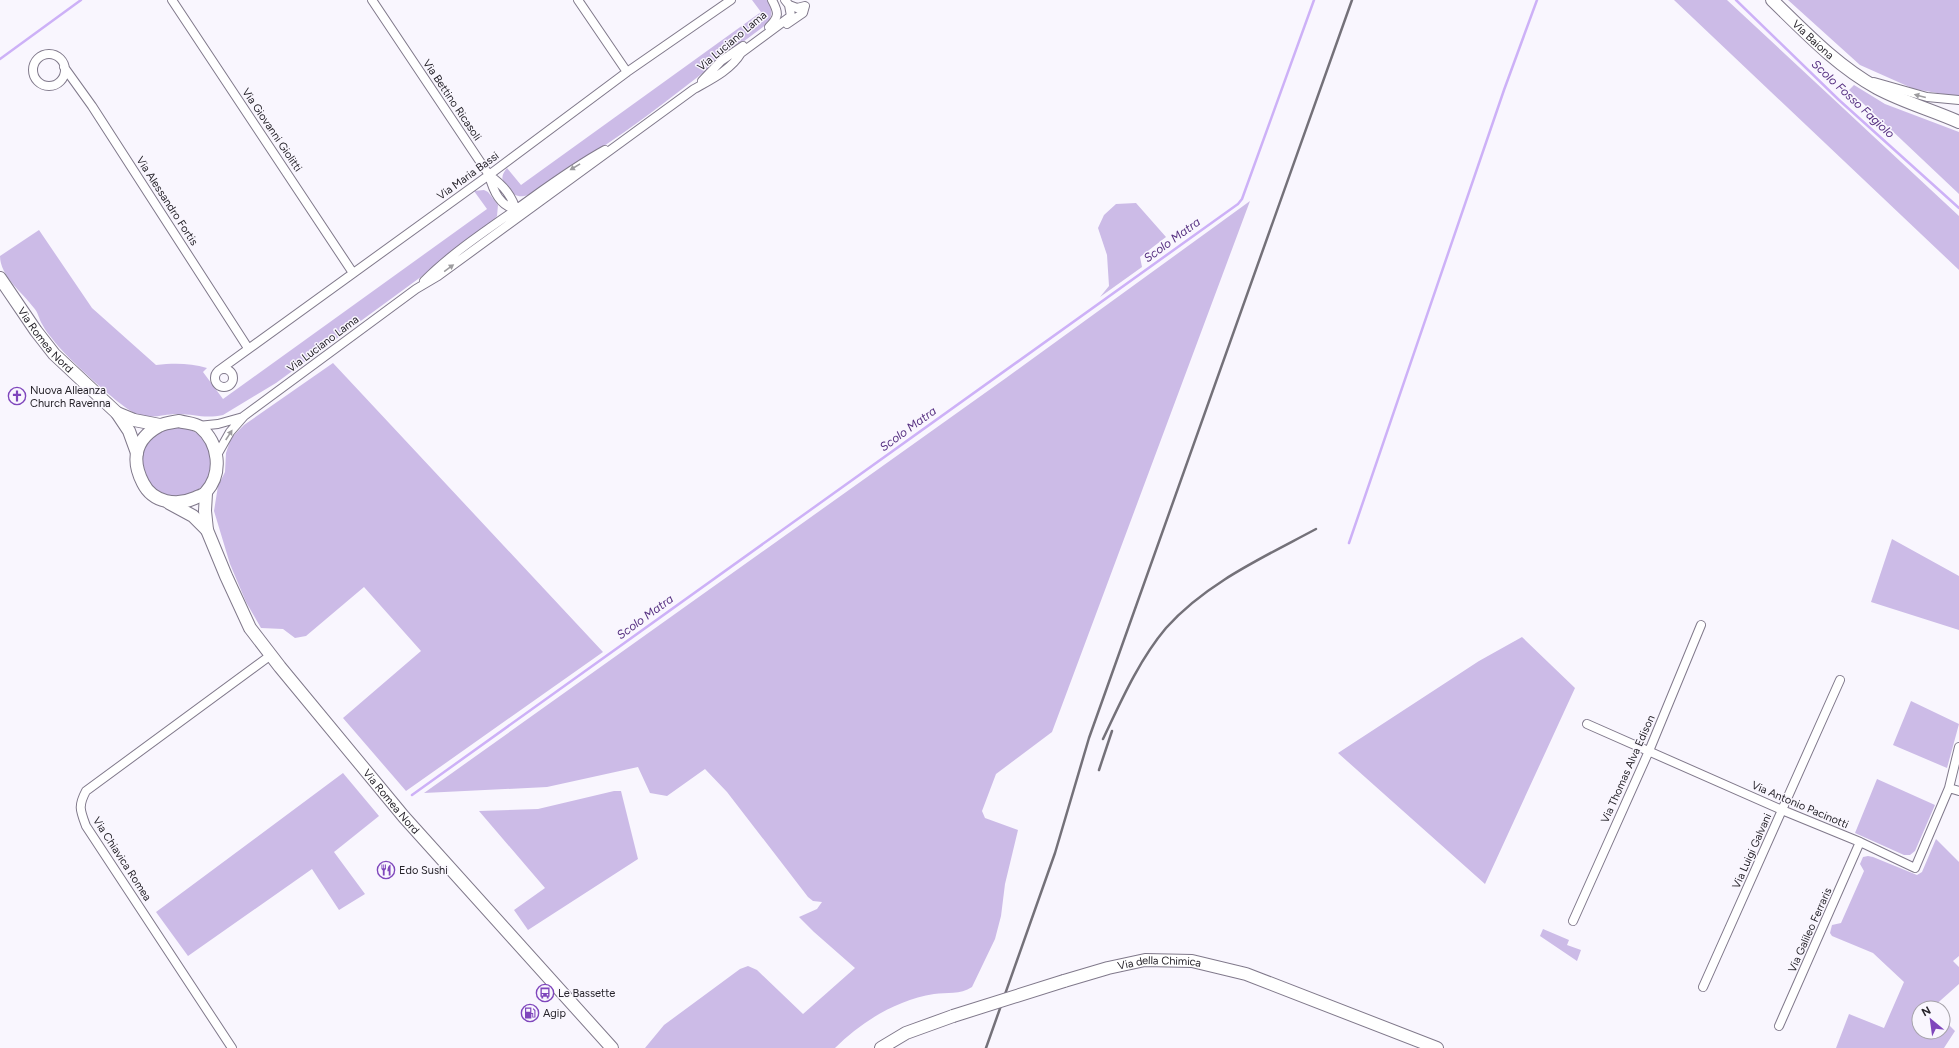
<svg xmlns="http://www.w3.org/2000/svg" width="1959" height="1048" font-family="Figtree,sans-serif">
<style>
.green{fill:#ccbbe7}
.lines{fill:none;stroke-linecap:round;stroke-linejoin:round}
.stream{stroke:#cdb1f7;stroke-width:2.5}
.street-casing{stroke:#80798b;stroke-width:10}
.secondary-casing{stroke:#80798b;stroke-width:14}
.street{stroke:#fff;stroke-width:8}
.secondary{stroke:#fff;stroke-width:12}
.rail{stroke:#747179;stroke-width:2.5}
.secondary-bridge-casing{stroke:#80798b;stroke-width:14;stroke-linecap:butt}
.secondary-bridge{stroke:#fff;stroke-width:12}
.oneway{fill:#9d9c9f}
.labels{text-anchor:middle;dominant-baseline:central;stroke-width:3;stroke-linejoin:round;paint-order:stroke}
.street-label{font-size:11px;fill:#26232a;stroke:#f9f6fe}
.poi-label{font-size:11px;fill:#26232a;stroke:#f9f6fe;text-anchor:start}
.water-label{font-size:12px;font-style:italic;fill:#573182;stroke:#f9f6fe}
</style>
<rect width="100%" height="100%" fill="#f9f6fe"/>
<!-- green -->
<path class="green" d="M752,0h15c6,9 6,15 0,24 -55,40 -107,85 -163,122 -13,9 -27,15 -40,24 -12,7 -26,24 -40,26 -9,2 -18,-7 -21,-15 -2,-5 1,-9 4,-13l14,17 240,-173z
M1674,0h53l232,216v54z
M1788,0h171v95h-10l-35,-6 -54,-24z
M1854,85l31,19 74,28v62l-110,-104z
M484,190l4,2 10,13 -1,11 -4,5 -39,28 -25,22 -153,112 -53,32c-19,4 -28,-1 -45,-1 -15,0 -24,5 -39,1 -15,-4 -75,-60 -85,-74 -4,-5 -9,-11 -12,-17 -3,-5 -4,-12 -8,-16 -11,-15 -34,-32 -34,-52l39,-26 53,78 64,57c18,-2 34,-2 51,3l-4,4 20,27 264,-190 -13,-18z
M1250,201l-198,531 -56,42 -14,37 3,7 33,12 -13,54 -4,32 -6,23 -23,48c-12,8 -25,5 -38,7 -38,6 -73,28 -99,54h-190l19,-23 76,-56 8,-3 9,4 46,44 52,-46 -41,-36 -15,-15 18,-8 5,-7 -9,-1 -5,-4 -81,-105 -22,-23 -38,27 -17,-3 -12,-26 -91,20 -123,6 582,-415z
M1136,203l30,34 -26,20 2,10 -42,30 9,-11 -2,-31 -9,-27 6,-13 12,-11z
M333,363l270,289 -197,139 -63,-73 78,-67 -57,-64 -58,49 -11,2 -12,-9 -22,-1 -15,-26 -16,-38 -16,-53 4,-25 7,-14 1,-19 5,-15 13,-13z
M142 462a35 35 0 1 1 70 0a35 35 0 1 1-70 0Z
M1892,539l67,37v54l-88,-28z
M1522,637l53,51 -90,196 -147,-131 141,-92z
M1911,701l48,23 -12,44 -54,-23z
M343,773l36,43 -45,36 31,42 -26,16 -27,-41 -124,87 -32,-44z
M1877,779l58,26 -20,46 -5,4h-6l-49,-22z
M614,791h7l17,68 -110,71 -14,-20 31,-22 -66,-77 59,-2z
M1936,839l23,23v94l-6,5 6,6v17l-27,24h-13v24h24v-13l12,12 -11,17h-108l13,-34 35,14 20,-46 -31,-29 -41,-17 -2,-3 2,-8 9,-2 23,-52 -4,-7 3,-7 5,-1 5,1 44,18 5,-3z
M1543,929l26,11 -2,5 14,5 -4,11 -37,-25z"/>
<g class="lines">
<!-- stream -->
<path class="stream" d="M1736,0l103,100 120,108
M0,59l81,-59
M1349,543l155,-453 33,-90
M412,795l826,-591 4,-5 72,-199"/>
<defs>
<path id="street" d="M172,0l181,273
M372,0l117,175c14,10 24,21 28,39l-7,6
M578,0l49,72
M787,24l16,-11 2,-7 -8,2 -8,-3
M769,27c10,-10 10,-14 3,-27
M33 70a16 16 0 1 1 32 0a16 16 0 1 1-32 0Z
M64,67l28,39 156,242
M702,81l19,-20 22,-15
M1874,82l53,15 32,3
M489,175c4,15 11,33 29,34
M424,281c26,-26 57,-47 87,-68 31,-22 61,-45 94,-63
M215 378a9 9 0 1 1 18 0a9 9 0 1 1-18 0Z
M218,371l271,-196 138,-103 104,-72
M198,426l20,-2 25,-7
M217,455l13,-23 14,-16 172,-127 22,-13 256,-187c16,-9 37,-19 47,-36l50,-37 -2,-11 -4,-5
M1587,724l195,86 78,32 55,26 34,-80 10,3
M1949,788l10,-41
M1573,921l76,-170 52,-126
M1703,987l137,-307
M1779,1026l81,-184
M232,1048l-146,-222c-6,-16 -8,-20 0,-35l185,-136"/>
<g id="secondary">
<path id="s1" d="M1772,0c33,32 65,66 105,88 26,14 55,22 82,34"/>
<path id="s2" d="M0,278l36,53 18,23 63,59 12,18 8,22"/>
<path d="M117,413l17,7 26,5"/>
<path d="M179,421c6,2 16,2 21,6 19,16 23,46 6,65 -2,3 -7,4 -11,6 -18,8 -42,5 -52,-15 -12,-23 -8,-44 16,-57 5,-3 14,-4 20,-5z"/>
<path id="s3" d="M206,493l-1,18 2,19 19,46 24,52 30,39 124,150 208,231"/>
<path d="M169,503l24,13 14,14"/>
<path id="s4" d="M1064,981l44,-13 37,-8 47,1 54,13 191,74"/>
<path d="M881,1048l25,-15 47,-17"/>
</g>
</defs>
<!-- street casing -->
<use href="#street" class="street-casing"/>
<!-- secondary casing -->
<use href="#secondary" class="secondary-casing"/>
<!-- street -->
<use href="#street" class="street"/>
<!-- secondary -->
<use href="#secondary" class="secondary"/>
<!-- rail -->
<path class="rail" d="M1103,739c18,-38 36,-79 63,-111 40,-45 98,-71 150,-99
M1099,770l13,-39
M986,1048l69,-195 34,-115 263,-738"/>
<defs>
<path id="secondary-bridge" d="M953,1016l111,-35"/>
</defs>
<!-- secondary-bridge casing -->
<use href="#secondary-bridge" class="secondary-bridge-casing"/>
<!-- secondary-bridge -->
<use href="#secondary-bridge" class="secondary-bridge"/>
</g>
<!-- one-way arrows -->
<defs><path id="oneway-solid" d="M-6-.8H1V-3.2L6.5 0L1 3.2V.8H-6Z"/></defs>
<g class="oneway">
<use href="#oneway-solid" transform="translate(1920 96) rotate(-165)"/>
<use href="#oneway-solid" transform="translate(575 167) rotate(149)"/>
<use href="#oneway-solid" transform="translate(449 268) rotate(-36)"/>
<use href="#oneway-solid" transform="translate(229 435) rotate(-57)"/>
</g>
<!-- icons -->
<defs>
<symbol id="church-ring" viewBox="-11 -11 22 22"><circle r="9.5" fill="#f9f6fe" stroke="#7f46bc" stroke-width="1.5"/><path d="M-1.2-6h2.4v3.5h3.3v2.4h-3.3V6h-2.4V-.1h-3.3v-2.4h3.3Z" fill="#7f46bc"/></symbol>
<symbol id="restaurant-ring" viewBox="-11 -11 22 22"><circle r="9.5" fill="#f9f6fe" stroke="#7f46bc" stroke-width="1.5"/><path d="M-5-6h1v4h1v-4h1v4h1v-4h1v5L-1.5 .5V6h-2V.5L-5-1ZM5-6V6H3V1.5H1.5Q1.5-4 5-6Z" fill="#7f46bc"/></symbol>
<symbol id="bus-ring" viewBox="-11 -11 22 22"><circle r="9.5" fill="#f9f6fe" stroke="#7f46bc" stroke-width="1.5"/><path d="M-5-6H5V4H4V6H2V4H-2V6H-4V4H-5ZM-3.5-4V0h7V-4ZM-3.5 1.2v1.5H-2V1.2ZM2 1.2v1.5H3.5V1.2Z" fill="#7f46bc"/></symbol>
<symbol id="fuel-ring" viewBox="-11 -11 22 22"><circle r="9.5" fill="#f9f6fe" stroke="#7f46bc" stroke-width="1.5"/><path d="M-5.5-6h7V0h2V4h1.3V-2.5L3-4.5l.8-.8L6-3V5H2.5V1h-1V6h-7ZM-4.2-4.7v3.2H.2V-4.7Z" fill="#7f46bc"/></symbol>
</defs>
<g fill-rule="evenodd">
<use href="#church-ring" x="7" y="386" width="20" height="20"/>
<use href="#restaurant-ring" x="376" y="860" width="20" height="20"/>
<use href="#bus-ring" x="535" y="983" width="20" height="20"/>
<use href="#fuel-ring" x="520" y="1003" width="20" height="20"/>
</g>
<g class="labels">
<!-- street labels -->
<g class="street-label">
<text stroke="none"><textPath href="#s1" startOffset="57">Via Baiona</textPath></text>
<text transform="translate(732 41) rotate(-40)">Via Luciano Lama</text>
<text transform="translate(452 100) rotate(56)">Via Bettino Ricasoli</text>
<text transform="translate(272 130) rotate(56)">Via Giovanni Giolitti</text>
<text transform="translate(468 176) rotate(-36)">Via Maria Bassi</text>
<text transform="translate(167 201) rotate(57)">Via Alessandro Fortis</text>
<text stroke="none"><textPath href="#s2" startOffset="77">Via Romea Nord</textPath></text>
<text transform="translate(323 344) rotate(-37)">Via Luciano Lama</text>
<text transform="translate(1628 769) rotate(-66)">Via Thomas Alva Edison</text>
<text stroke="none"><textPath href="#s3" startOffset="368">Via Romea Nord</textPath></text>
<text transform="translate(1800 805) rotate(23)">Via Antonio Pacinotti</text>
<text transform="translate(1752 851) rotate(-66)">Via Luigi Galvani</text>
<text transform="translate(122 859) rotate(57)">Via Chiavica Romea</text>
<text transform="translate(1810 930) rotate(-66)">Via Galileo Ferraris</text>
<text stroke="none"><textPath href="#s4" startOffset="98">Via della Chimica</textPath></text>
</g>
<!-- poi labels -->
<g class="poi-label">
<text x="30" y="390">Nuova Alleanza<tspan x="30" dy="13">Church Ravenna</tspan></text>
<text x="399" y="870">Edo Sushi</text>
<text x="558" y="993">Le Bassette</text>
<text x="543" y="1013">Agip</text>
</g>
<!-- water labels -->
<g class="water-label">
<text transform="translate(1853 99) rotate(43)">Scolo Fosso Fagiolo</text>
<text transform="translate(1172 240) rotate(-36)">Scolo Matra</text>
<text transform="translate(908 429) rotate(-36)">Scolo Matra</text>
<text transform="translate(645 617) rotate(-36)">Scolo Matra</text>
</g>
</g>
<!-- north arrow -->
<g transform="translate(1931 1020) rotate(331)"><circle r="19" fill="#f9f6fe" stroke="#a5a2a9"/>
<path d="M0-3L7 15L0 10L-7 15Z" fill="#7f46bc"/>
<text y="-6" font-size="11" font-weight="bold" text-anchor="middle" fill="#26232a">N</text>
</g>
</svg>
